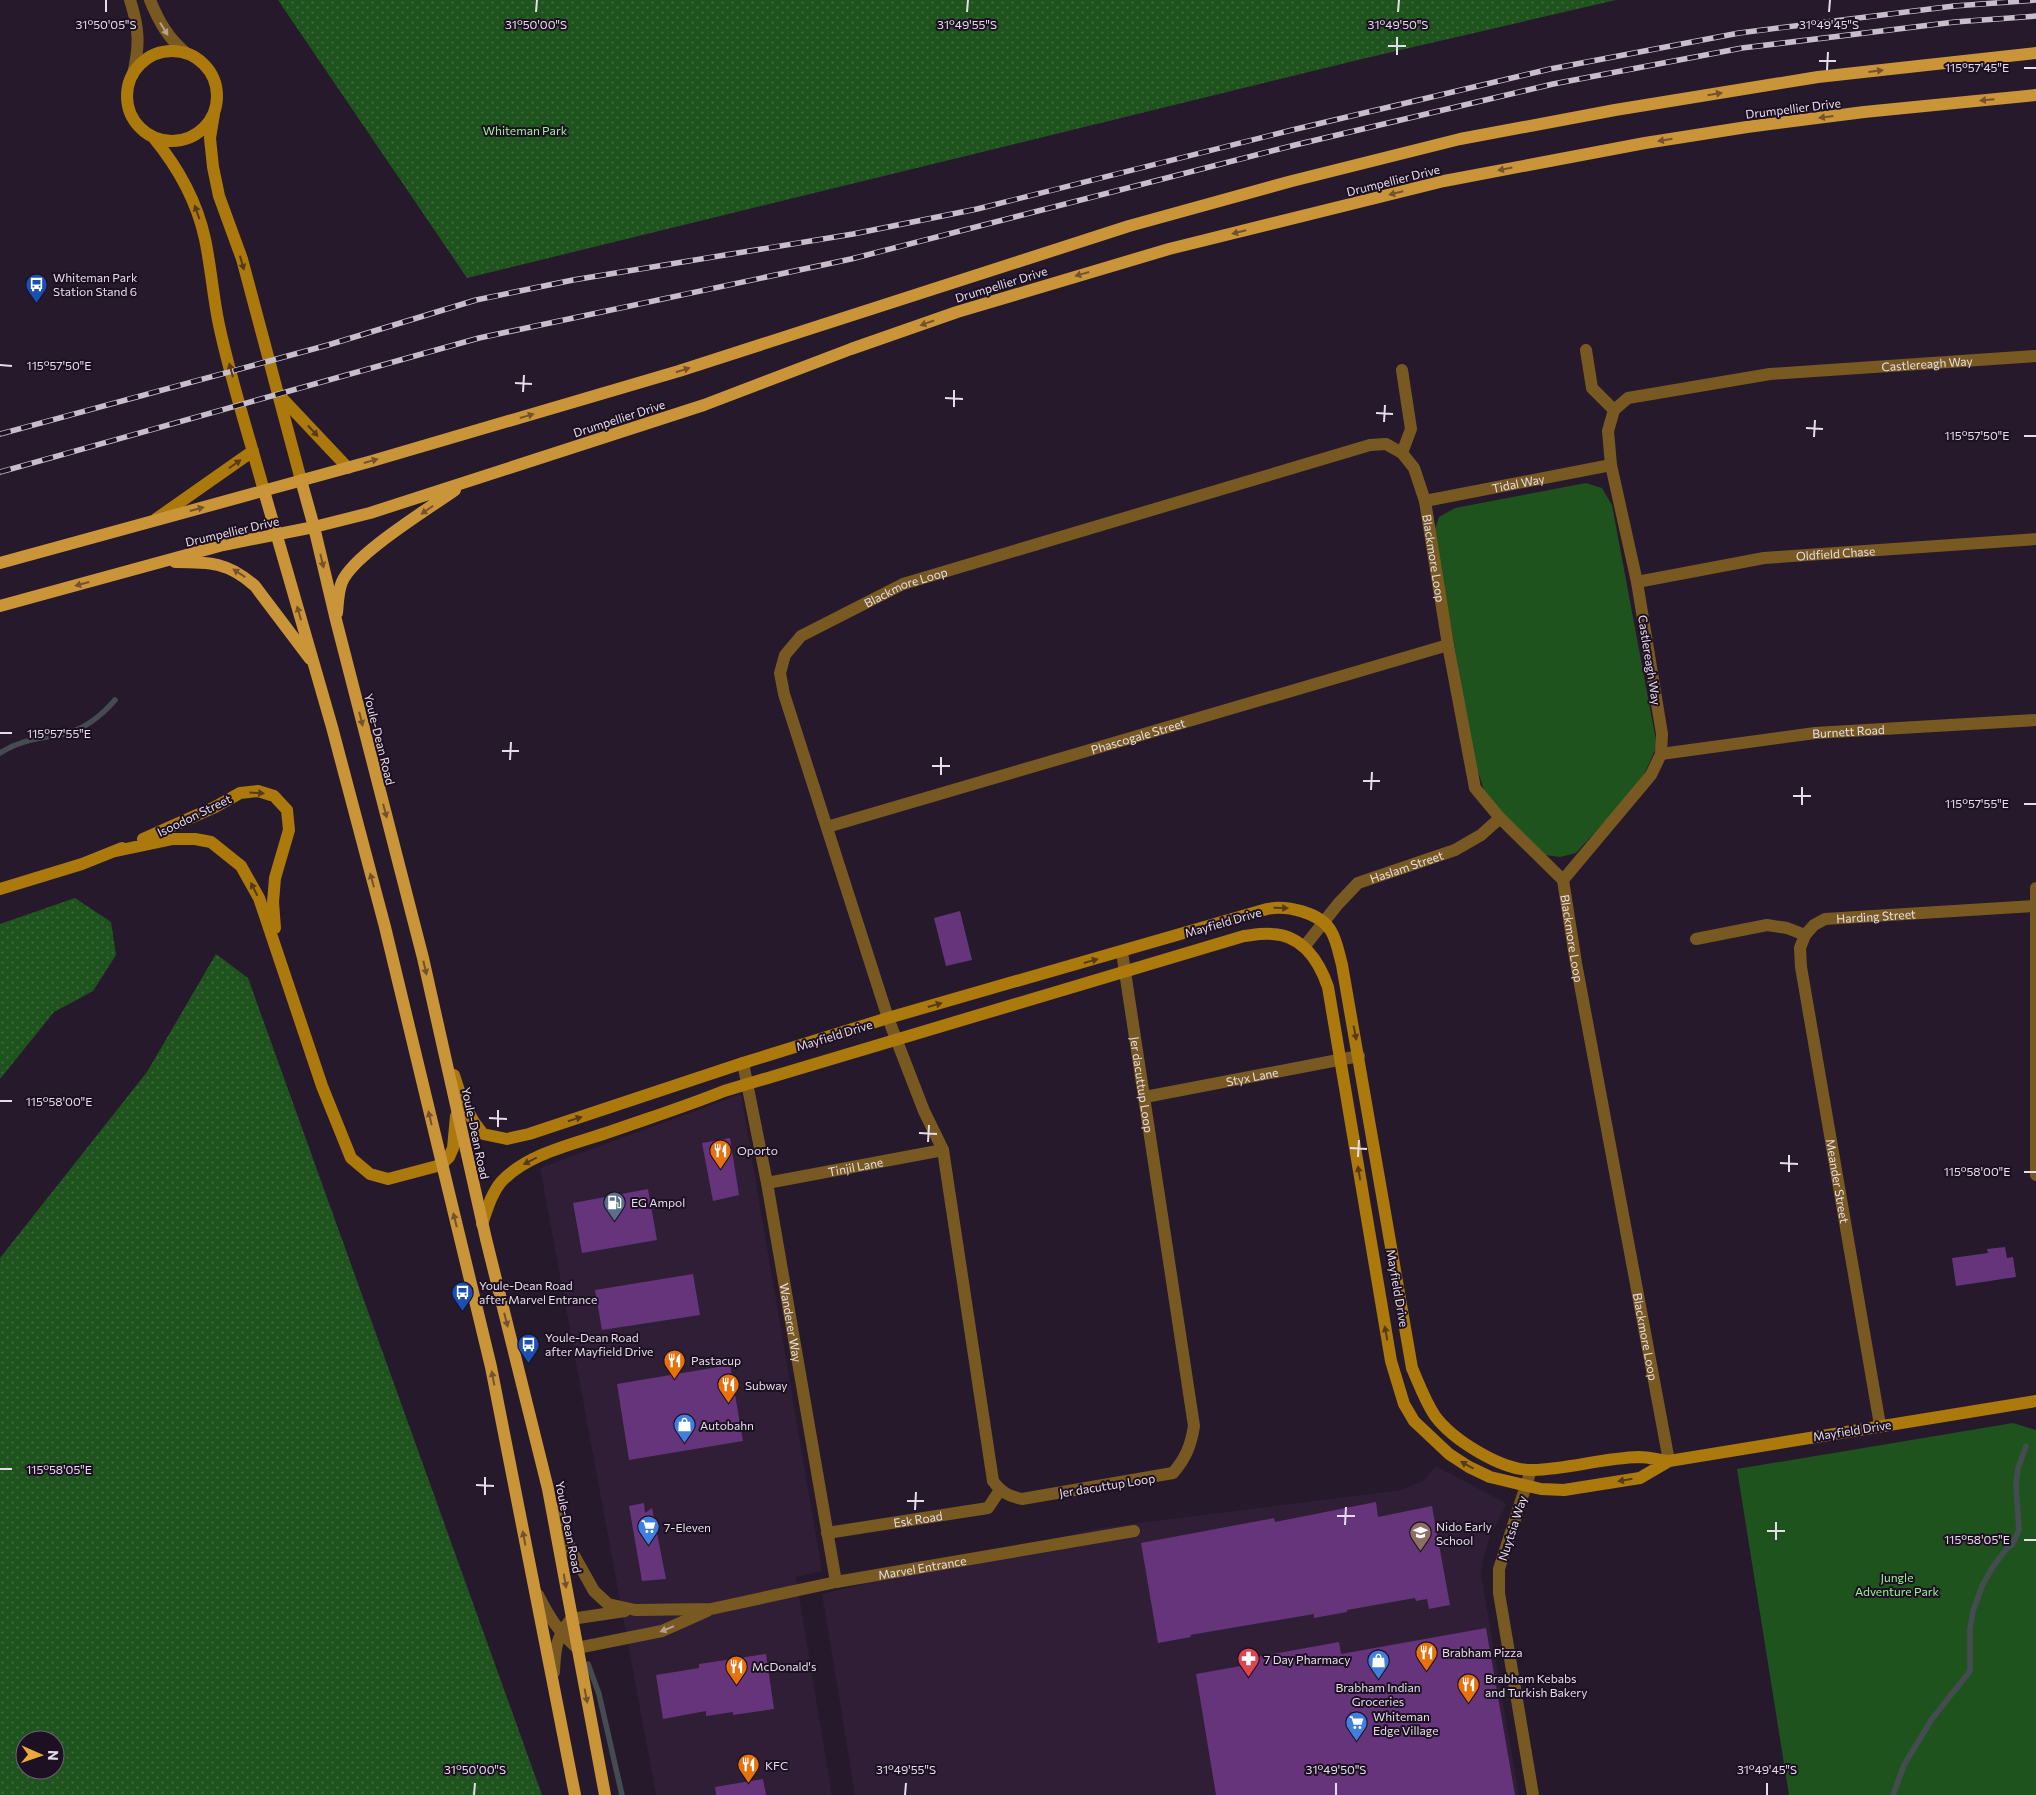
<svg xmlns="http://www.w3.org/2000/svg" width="2036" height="1795" font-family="Commissioner,sans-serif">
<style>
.built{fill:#2f1e36}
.grass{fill:url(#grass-dots);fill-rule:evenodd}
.green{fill:#1f531e}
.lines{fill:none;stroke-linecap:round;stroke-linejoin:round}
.stream{stroke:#454c51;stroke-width:5.5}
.building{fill:#66347b}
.street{stroke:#795922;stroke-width:12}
.secondary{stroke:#ac790c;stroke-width:12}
.primary{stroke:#ca9538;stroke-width:12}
.rail-casing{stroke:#c7becb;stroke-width:5.5}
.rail{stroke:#1c1022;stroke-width:4;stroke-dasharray:11;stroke-linecap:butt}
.oneway{fill:#b4a28f}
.oneway2{fill:#73522d}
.oneway3{fill:#563a19}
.ticks{fill:none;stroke:#e5dde9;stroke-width:2}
.labels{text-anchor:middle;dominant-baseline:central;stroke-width:4;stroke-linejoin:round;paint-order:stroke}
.street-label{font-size:12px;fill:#e5dde9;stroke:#1c1022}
.park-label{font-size:12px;fill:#9bf596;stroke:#1c1022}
.poi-label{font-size:12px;fill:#e5dde9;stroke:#1c1022;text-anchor:start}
.ticks-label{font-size:12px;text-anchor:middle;fill:#e5dde9;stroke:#1c1022;stroke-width:4;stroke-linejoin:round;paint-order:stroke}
</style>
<defs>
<pattern id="grass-dots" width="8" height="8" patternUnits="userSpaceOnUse" patternTransform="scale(1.25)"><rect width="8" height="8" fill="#1f531e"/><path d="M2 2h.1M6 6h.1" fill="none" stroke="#3f6b3f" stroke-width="1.8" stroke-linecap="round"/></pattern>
</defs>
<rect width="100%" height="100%" fill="#26192b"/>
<!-- built -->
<path class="built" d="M741,1094l81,477 -26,6 36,218h-176l-116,-627z
M1436,1466l71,38 -16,29 -8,27 -2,14 38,221h-664l-33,-201 278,-66 301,-38 23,-10z"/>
<!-- grass -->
<path class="grass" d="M278,0h1338l-250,58 -899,220z
M75,898l36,24 5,33 -23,36 -39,21 -54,67v-155z
M216,954l32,24 294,817h-542v-537l147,-186zM25,1740h30v30h-30z"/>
<!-- green -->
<path class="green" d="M1586,483l16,5 10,17 45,241 -17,37 -64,70 -16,4 -15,-2 -58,-56 -11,-33 -42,-234 5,-15 16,-9z
M2013,1423l23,7v365h-247l-52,-326z"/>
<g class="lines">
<!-- stream -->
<path class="stream" d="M0,753c24,-15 42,-14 67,-20 20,-5 35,-18 48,-33
M588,1664l11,30 23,101
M1893,1795l11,-30 28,-46 38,-48v-42l3,-18 9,-25 10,-18 15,-20 5,-3 7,-15 -3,-44 2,-18 8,-22"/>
</g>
<!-- building -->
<path class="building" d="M960,911l12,49 -26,6 -12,-48z
M730,1138l9,57 -26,6 -11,-58z
M648,1189l9,51 -75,13 -9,-50z
M2005,1247l2,11 6,-1 3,20 -60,9 -4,-28 36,-5 -1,-4z
M693,1274l7,41 -98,15 -7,-40z
M730,1365l13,76 -114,19 -12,-76z
M1376,1502l2,15 54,-11 18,99 -21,4 -2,-10 -11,2 -1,-3 -68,12v2l-33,6v-4l-124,21 1,2 -33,6 -17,-100 133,-25 1,4z
M644,1503l1,10 7,-5 14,71 -24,2 -13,-75z
M1486,1628l29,167h-299l-20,-121 56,-10 -1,-6 88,-16 2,12z
M766,1654l8,55 -41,6v-3l-27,4v-5l-43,8 -7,-44 43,-7v-4z
M763,1779l3,16h-50l-1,-8z"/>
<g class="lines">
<!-- street -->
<g class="street">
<path d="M130,0c9,28 10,45 3,74"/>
<path d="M150,0c9,22 18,38 36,53"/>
<path d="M1586,350l6,38 22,22"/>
<path d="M1402,370l9,59 -9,24"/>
<path id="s1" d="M1425,501l186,-36"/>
<path id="s2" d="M1637,582l127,-24 272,-19"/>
<path id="s3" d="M1661,754l154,-21 221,-13"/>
<path id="s4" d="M827,827l621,-182"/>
<path id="s5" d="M1563,880l88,-105 10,-21 1,-20 -25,-152 -26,-117 -3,-34 6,-21 14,-12 142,-24 266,-18"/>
<path d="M2036,888v287"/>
<path id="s6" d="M1805,935l-5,13 1,19 79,458"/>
<path id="s7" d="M1696,939l71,-14 20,3 18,7 9,-10 11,-6 210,-13"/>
<path id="s8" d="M1304,947l34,-43 20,-21 97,-33 26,-15 19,-17"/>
<path id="s9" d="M1122,952l72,474c-3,19 -8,32 -21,47l-151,26c-14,-3 -21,-7 -29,-18l-50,-331 -19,-39 -36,-93 -104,-324 -4,-21 5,-18 16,-19 102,-52 467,-139 16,-1 16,9 12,15 11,33 23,144 27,143 25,30 63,62 13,83 93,498"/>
<path id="s10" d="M743,1063l24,120 69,399"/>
<path id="s11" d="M1145,1097l214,-41"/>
<path id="s12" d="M767,1183l176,-33"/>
<path d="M1531,1470l-32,99v24l34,202"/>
<path id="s13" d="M555,1508l16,42 23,41 14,13 27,6 76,-1 125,-27 298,-51"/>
<path id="s14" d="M827,1533l161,-25 12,-18"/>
<path d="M538,1595c11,22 20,36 39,53l85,-17 45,-20"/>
<path d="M554,1672c1,-24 2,-34 17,-53l54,-8"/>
</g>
<!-- secondary -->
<path class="secondary" d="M127 96a45 45 0 1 1 90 0a45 45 0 1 1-90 0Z
M214,114l-4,24 3,29 6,29 23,63 59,221
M153,137c24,29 44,65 52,102 6,28 8,58 14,86 12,56 30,111 45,166
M281,397l67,71
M156,519l97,-68
M143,839l72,-32 25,-14 18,-2 16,5 13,14 2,20 -14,48 -2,24 2,26
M116,851l57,-12h22l16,3 30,24 18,32 63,188 29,72 19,16 18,5 53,-14 8,-8 4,-9 3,-32
M0,889l82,-25 40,-16
M454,1075l9,28 11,19 9,12 24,5 22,-5 214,-71 145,-45 379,-109c19,-4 53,3 64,22 6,10 8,23 11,34l70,403c7,16 13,33 23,48 18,24 67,55 98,54 35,-1 70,-12 106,-13 10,0 20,3 30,4l367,-60
M482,1224c5,-14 9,-30 19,-42 27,-29 74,-38 111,-51 37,-13 75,-25 112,-40l520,-155c9,-1 19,-3 28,-2 30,1 47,27 56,53l63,374 13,43 10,17 35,33 20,13 21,10 51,12 23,1 76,-12 29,-17"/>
<!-- primary -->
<path class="primary" d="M301,480l13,47 22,93 87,338 63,281 62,250 57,306
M264,491l68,236 53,200 106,440 84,428
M175,562c35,0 53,0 80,24l55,73
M0,563l372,-102 307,-90 450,-145 163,-45 168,-42 155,-29 203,-33 218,-24
M0,606l223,-61 91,-18 56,-14 334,-108 147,-56 106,-37 212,-63 275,-68 201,-38 102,-16 117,-15 172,-17
M337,613c1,-10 1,-22 5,-31 11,-27 86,-73 113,-92"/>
<defs>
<path id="rail" d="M0,434l328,-89 148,-45 97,-20 280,-46 124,-25 315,-79 258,-61 189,-36 215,-27 82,-6
M0,472l479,-134 372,-79 444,-114 258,-61 189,-36 213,-26 81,-6"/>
</defs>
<!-- rail casing -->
<use href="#rail" class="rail-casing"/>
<!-- rail -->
<use href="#rail" class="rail"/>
</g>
<!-- one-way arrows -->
<defs><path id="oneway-solid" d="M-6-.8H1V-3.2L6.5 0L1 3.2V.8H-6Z" transform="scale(1.25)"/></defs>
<g class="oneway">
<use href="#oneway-solid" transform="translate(164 29) rotate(58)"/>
<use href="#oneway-solid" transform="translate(667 1629) rotate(158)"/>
</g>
<g class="oneway2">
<use href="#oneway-solid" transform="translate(1876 71) rotate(-7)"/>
<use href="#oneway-solid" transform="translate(1715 94) rotate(-9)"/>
<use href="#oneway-solid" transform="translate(1987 100) rotate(175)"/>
<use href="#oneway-solid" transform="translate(1826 117) rotate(173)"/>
<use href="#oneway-solid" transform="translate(1665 140) rotate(171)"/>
<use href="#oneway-solid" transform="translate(1505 169) rotate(169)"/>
<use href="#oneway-solid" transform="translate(1396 193) rotate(166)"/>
<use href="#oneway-solid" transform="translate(1239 232) rotate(166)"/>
<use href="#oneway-solid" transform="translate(1082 274) rotate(164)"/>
<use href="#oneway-solid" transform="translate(927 323) rotate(161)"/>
<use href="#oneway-solid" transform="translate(683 370) rotate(-17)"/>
<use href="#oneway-solid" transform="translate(527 416) rotate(-16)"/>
<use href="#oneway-solid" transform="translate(371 461) rotate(-16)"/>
<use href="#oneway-solid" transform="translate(197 509) rotate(-15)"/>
<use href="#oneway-solid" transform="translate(427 510) rotate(145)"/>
<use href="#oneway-solid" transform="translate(322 561) rotate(77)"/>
<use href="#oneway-solid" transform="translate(239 573) rotate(-147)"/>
<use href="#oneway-solid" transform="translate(82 584) rotate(165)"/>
<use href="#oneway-solid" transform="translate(299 613) rotate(-106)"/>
<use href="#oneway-solid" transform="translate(361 719) rotate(76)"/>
<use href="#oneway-solid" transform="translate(385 811) rotate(75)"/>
<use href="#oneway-solid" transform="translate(372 880) rotate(-105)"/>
<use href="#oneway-solid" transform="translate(425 968) rotate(77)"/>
<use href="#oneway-solid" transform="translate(430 1118) rotate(-103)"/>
<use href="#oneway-solid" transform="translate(455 1220) rotate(-104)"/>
<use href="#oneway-solid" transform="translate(506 1320) rotate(76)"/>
<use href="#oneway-solid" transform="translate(493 1378) rotate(-101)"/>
<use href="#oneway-solid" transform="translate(524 1538) rotate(-101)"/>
<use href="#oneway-solid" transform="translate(565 1581) rotate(80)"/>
<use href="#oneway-solid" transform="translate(586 1696) rotate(79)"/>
</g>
<g class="oneway3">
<use href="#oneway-solid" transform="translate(197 212) rotate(-109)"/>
<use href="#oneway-solid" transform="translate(242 263) rotate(74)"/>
<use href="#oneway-solid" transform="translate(231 370) rotate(-105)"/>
<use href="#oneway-solid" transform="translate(313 431) rotate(47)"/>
<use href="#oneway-solid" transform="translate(235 464) rotate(-35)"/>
<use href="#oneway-solid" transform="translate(257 793) rotate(3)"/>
<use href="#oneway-solid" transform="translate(254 889) rotate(-117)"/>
<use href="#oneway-solid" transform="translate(1281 908) rotate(1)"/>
<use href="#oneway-solid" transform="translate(1091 961) rotate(-16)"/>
<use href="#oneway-solid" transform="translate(935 1005) rotate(-16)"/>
<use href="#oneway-solid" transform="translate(1355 1033) rotate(79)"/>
<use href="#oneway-solid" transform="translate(575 1119) rotate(-18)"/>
<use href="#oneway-solid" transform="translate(530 1161) rotate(153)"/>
<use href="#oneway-solid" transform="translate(1359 1173) rotate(-100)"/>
<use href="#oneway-solid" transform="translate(1386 1333) rotate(-100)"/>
<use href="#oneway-solid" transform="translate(1467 1465) rotate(-151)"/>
<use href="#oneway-solid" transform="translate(1625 1480) rotate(170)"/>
</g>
<!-- ticks -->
<path class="ticks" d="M106,12v-12M536,12l1,-12M967,12l1,-12M1398,12l1,-12M1829,12l1,-12M1388,46h18M1397,55v-18M1819,61h17M2024,68h12M1827,70l1,-18M0,365l12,1M515,383l17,1M523,392l1,-17M945,398l18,1M954,407v-17M1376,413l17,1M1384,422l1,-17M1806,428l17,1M2024,436h12M1814,437l1,-17M0,733h12M502,751h17M510,760l1,-18M932,766h18M941,775v-18M1363,781h17M1371,790l1,-18M1793,796h18M2024,804h12M1802,805v-18M0,1101h12M489,1118l18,1M498,1127v-17M919,1133l18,1M928,1142l1,-17M1350,1148l17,1M1358,1157l1,-17M1780,1163l18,1M1789,1172v-17M2024,1172h12M0,1469h12M476,1485l18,1M485,1495v-18M907,1501h17M915,1510l1,-18M1337,1516h18M1345,1525l1,-18M1767,1531h18M1776,1540v-18M2024,1540h12M474,1795l1,-12M905,1795l1,-12M1336,1795v-12M1767,1795v-12"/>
<!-- icons -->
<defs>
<symbol id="bus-pin" viewBox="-11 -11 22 30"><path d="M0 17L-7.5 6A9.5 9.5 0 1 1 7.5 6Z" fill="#1a4fb4" stroke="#1c1022"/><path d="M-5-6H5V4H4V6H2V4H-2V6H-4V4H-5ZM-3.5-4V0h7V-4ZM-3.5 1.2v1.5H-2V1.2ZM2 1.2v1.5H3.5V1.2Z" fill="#fff"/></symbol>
<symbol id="restaurant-pin" viewBox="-11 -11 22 30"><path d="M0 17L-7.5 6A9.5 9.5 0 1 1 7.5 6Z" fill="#e8710a" stroke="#1c1022"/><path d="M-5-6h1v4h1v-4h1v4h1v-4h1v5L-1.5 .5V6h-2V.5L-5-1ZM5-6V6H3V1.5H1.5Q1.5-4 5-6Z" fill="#fff"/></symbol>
<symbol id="fuel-pin" viewBox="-11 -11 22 30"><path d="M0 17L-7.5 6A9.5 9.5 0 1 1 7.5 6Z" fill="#5c6f8a" stroke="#1c1022"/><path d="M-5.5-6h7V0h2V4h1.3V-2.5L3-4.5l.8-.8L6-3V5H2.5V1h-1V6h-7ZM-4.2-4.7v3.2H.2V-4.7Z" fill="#fff"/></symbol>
<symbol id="shop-pin" viewBox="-11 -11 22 30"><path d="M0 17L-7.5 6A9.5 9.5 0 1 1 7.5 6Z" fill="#3f7fe0" stroke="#1c1022"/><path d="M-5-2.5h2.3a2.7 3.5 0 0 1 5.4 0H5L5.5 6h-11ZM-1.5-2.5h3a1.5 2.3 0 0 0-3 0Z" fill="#fff"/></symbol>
<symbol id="supermarket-pin" viewBox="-11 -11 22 30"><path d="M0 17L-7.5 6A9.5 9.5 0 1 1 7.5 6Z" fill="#3f7fe0" stroke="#1c1022"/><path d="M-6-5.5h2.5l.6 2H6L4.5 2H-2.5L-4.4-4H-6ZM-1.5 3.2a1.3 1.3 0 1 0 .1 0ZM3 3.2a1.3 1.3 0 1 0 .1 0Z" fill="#fff"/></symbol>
<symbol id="school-pin" viewBox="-11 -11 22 30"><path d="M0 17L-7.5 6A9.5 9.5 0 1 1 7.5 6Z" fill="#8d6e63" stroke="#1c1022"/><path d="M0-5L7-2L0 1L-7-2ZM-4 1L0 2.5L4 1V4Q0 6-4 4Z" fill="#fff"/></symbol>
<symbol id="pharmacy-pin" viewBox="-11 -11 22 30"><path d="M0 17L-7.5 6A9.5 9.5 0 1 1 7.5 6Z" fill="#e0444e" stroke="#1c1022"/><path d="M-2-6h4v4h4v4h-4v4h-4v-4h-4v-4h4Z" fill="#fff"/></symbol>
</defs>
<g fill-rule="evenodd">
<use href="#bus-pin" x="24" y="272" width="25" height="34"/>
<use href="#restaurant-pin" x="708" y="1138" width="25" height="34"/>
<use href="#fuel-pin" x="602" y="1190" width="25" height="34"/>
<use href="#bus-pin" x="450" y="1280" width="25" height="34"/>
<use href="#bus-pin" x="516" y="1332" width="25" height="34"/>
<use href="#restaurant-pin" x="662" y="1348" width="25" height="34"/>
<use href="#restaurant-pin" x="716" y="1372" width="25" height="34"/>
<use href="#shop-pin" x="672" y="1412" width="25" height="34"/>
<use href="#supermarket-pin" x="636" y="1514" width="25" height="34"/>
<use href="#school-pin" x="1408" y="1520" width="25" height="34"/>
<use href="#restaurant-pin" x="1414" y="1640" width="25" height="34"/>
<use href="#pharmacy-pin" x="1236" y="1646" width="25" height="34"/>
<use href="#shop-pin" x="1366" y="1648" width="25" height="34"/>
<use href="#restaurant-pin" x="724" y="1654" width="25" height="34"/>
<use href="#restaurant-pin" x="1456" y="1672" width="25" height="34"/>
<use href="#supermarket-pin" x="1344" y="1710" width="25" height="34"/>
<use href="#restaurant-pin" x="736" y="1752" width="25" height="34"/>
</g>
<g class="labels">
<!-- street labels -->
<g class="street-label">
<text transform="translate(1793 108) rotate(-7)">Drumpellier Drive</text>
<text transform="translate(1393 180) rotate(-14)">Drumpellier Drive</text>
<text transform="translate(1001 284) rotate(-17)">Drumpellier Drive</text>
<text stroke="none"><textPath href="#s5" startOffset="830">Castlereagh Way</textPath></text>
<text transform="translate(619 418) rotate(-18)">Drumpellier Drive</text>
<text stroke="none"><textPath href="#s1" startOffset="95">Tidal Way</textPath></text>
<text transform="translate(232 531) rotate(-13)">Drumpellier Drive</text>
<text stroke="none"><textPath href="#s2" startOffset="201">Oldfield Chase</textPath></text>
<text stroke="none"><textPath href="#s9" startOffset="2351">Blackmore Loop</textPath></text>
<text stroke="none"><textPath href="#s9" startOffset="1719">Blackmore Loop</textPath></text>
<text transform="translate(1650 660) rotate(81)">Castlereagh Way</text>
<text stroke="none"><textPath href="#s3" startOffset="189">Burnett Road</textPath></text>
<text stroke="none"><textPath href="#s4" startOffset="324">Phascogale Street</textPath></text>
<text transform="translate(380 739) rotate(76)">Youle-Dean Road</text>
<text transform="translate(194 815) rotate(-26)">Isoodon Street</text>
<text stroke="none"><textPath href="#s8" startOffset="135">Haslam Street</textPath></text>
<text stroke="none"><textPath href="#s7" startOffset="189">Harding Street</textPath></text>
<text transform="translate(1223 922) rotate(-16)">Mayfield Drive</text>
<text stroke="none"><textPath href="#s9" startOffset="2771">Blackmore Loop</textPath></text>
<text transform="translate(834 1035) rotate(-17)">Mayfield Drive</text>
<text stroke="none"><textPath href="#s11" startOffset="109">Styx Lane</textPath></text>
<text stroke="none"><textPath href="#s9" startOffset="134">Jer dacuttup Loop</textPath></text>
<text transform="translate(476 1133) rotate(78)">Youle-Dean Road</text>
<text stroke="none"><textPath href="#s12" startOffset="90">Tinjil Lane</textPath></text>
<text stroke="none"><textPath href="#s6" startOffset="250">Meander Street</textPath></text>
<text transform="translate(1398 1288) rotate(80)">Mayfield Drive</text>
<text stroke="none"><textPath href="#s10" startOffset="264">Wanderer Way</textPath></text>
<text stroke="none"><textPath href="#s9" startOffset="3176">Blackmore Loop</textPath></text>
<text transform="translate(1852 1430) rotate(-9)">Mayfield Drive</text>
<text transform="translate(1107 1485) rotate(-9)">Jer dacuttup Loop</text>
<text stroke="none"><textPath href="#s14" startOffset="92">Esk Road</textPath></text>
<text transform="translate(569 1527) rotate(79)">Youle-Dean Road</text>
<text transform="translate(1512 1528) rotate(-72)">Nuytsia Way</text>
<text stroke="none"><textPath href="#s13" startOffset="430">Marvel Entrance</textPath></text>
</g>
<!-- park labels -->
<g class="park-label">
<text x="525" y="130">Whiteman Park</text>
<text x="1897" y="1577">Jungle<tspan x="1897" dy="14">Adventure Park</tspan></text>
</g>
<!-- poi labels -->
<g class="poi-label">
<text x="53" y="277">Whiteman Park<tspan x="53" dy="14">Station Stand 6</tspan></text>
<text x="737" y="1150">Oporto</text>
<text x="631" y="1202">EG Ampol</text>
<text x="479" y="1285">Youle-Dean Road<tspan x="479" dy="14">after Marvel Entrance</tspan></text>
<text x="545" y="1337">Youle-Dean Road<tspan x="545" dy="14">after Mayfield Drive</tspan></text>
<text x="691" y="1360">Pastacup</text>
<text x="745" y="1385">Subway</text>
<text x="700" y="1425">Autobahn</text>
<text x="1436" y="1526">Nido Early<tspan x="1436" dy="14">School</tspan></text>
<text x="664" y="1527">7-Eleven</text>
<text x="1442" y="1652">Brabham Pizza</text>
<text x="1264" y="1659">7 Day Pharmacy</text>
<text x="752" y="1666">McDonald's</text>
<text x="1485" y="1678">Brabham Kebabs<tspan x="1485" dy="14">and Turkish Bakery</tspan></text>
<text x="1378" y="1687" text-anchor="middle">Brabham Indian<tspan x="1378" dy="14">Groceries</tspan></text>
<text x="1373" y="1716">Whiteman<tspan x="1373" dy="14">Edge Village</tspan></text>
<text x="765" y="1765">KFC</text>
</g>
</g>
<g class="ticks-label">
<text x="106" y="29">31°50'05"S</text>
<text x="536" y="29">31°50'00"S</text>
<text x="967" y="29">31°49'55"S</text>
<text x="1398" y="29">31°49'50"S</text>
<text x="1829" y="29">31°49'45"S</text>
<text x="1977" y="72">115°57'45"E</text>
<text x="59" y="370">115°57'50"E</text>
<text x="1977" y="440">115°57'50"E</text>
<text x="59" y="738">115°57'55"E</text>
<text x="1977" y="808">115°57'55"E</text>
<text x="59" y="1106">115°58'00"E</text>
<text x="1977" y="1176">115°58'00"E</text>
<text x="59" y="1474">115°58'05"E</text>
<text x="1977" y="1544">115°58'05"E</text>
<text x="475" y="1774">31°50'00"S</text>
<text x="906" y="1774">31°49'55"S</text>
<text x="1336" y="1774">31°49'50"S</text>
<text x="1767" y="1774">31°49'45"S</text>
</g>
<!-- north arrow -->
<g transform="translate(40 1755) rotate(92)"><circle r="24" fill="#1c1022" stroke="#6c6272"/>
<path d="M0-4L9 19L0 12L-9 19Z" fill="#eca93a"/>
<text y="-8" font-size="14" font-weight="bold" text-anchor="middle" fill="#e5dde9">N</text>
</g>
</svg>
